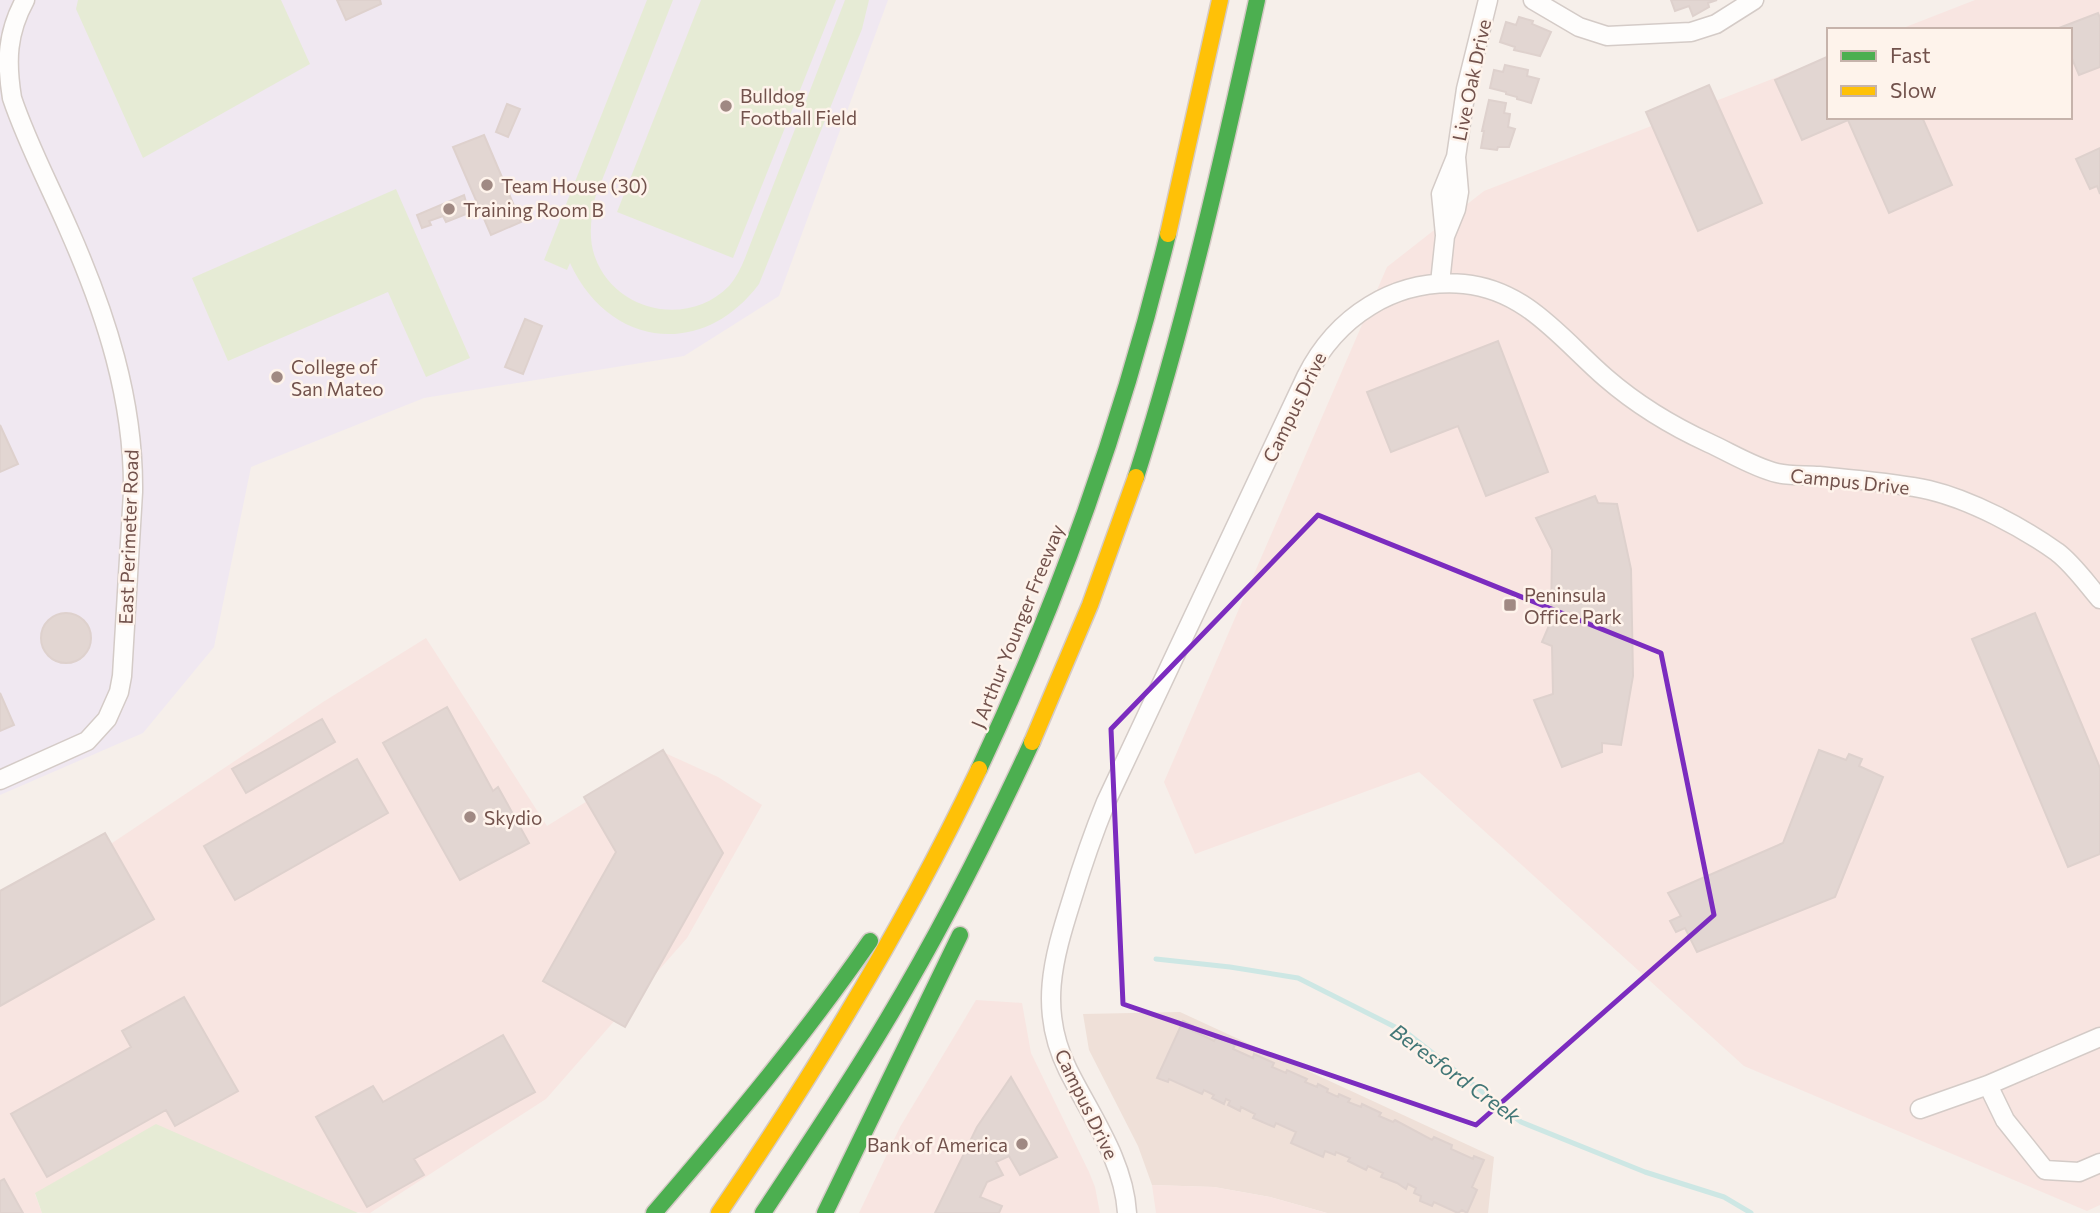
<svg xmlns="http://www.w3.org/2000/svg" width="2100" height="1213" font-family="Commissioner,sans-serif">
<style>
.residential{fill:#efe0d8}
.commercial{fill:#f8e5e1}
.education{fill:#f0e8f1}
.green{fill:#e6ebd5}
.lines{fill:none;stroke-linecap:round;stroke-linejoin:round}
.stream{stroke:#cde7e4;stroke-width:5}
.building{fill:#e2d6d2;stroke:#ded1cd;stroke-width:2}
.street-casing{stroke:#d4cbc7;stroke-width:21}
.fast-casing{stroke:#d5cac6;stroke-width:19}
.slow-casing{stroke:#d5cac6;stroke-width:19}
.street{stroke:#fefdfc;stroke-width:18}
.fast{stroke:#4caf50;stroke-width:16}
.slow{stroke:#ffc107;stroke-width:16}
.marked{fill:none;stroke:#7b2cbf;stroke-width:5;stroke-linejoin:round}
.poi-dot{fill:#a08983;stroke:#fef3eb;stroke-width:2.5}
.labels{text-anchor:middle;dominant-baseline:central;stroke-width:5;stroke-linejoin:round;paint-order:stroke}
.street-label{font-size:19px;fill:#72524c;stroke:#fef3eb}
.poi-label{font-size:19px;fill:#72524c;stroke:#fef3eb;text-anchor:start}
.water-label{font-size:21px;font-style:italic;fill:#417676;stroke:#fef3eb}
</style>
<rect width="100%" height="100%" fill="#f6efea"/>
<!-- residential -->
<path class="residential" d="M1180,1012l314,145 -6,56h-161l-57,-16 -56,-10 -62,-2 -14,-39 -49,-96 -6,-36z"/>
<!-- commercial -->
<path class="commercial" d="M1975,0h125v1205l-13,6 -343,-145 -325,-294 -224,82 -31,-72 223,-515 97,-76 345,-134v60h241v-87h-172z
M426,638l121,188 118,-73 53,24 44,28 -75,133 -141,161 -176,114 -335,-19 7,19h-42v-295l323,-216z
M976,1000l46,3 9,50 58,119 6,15 5,26h-241l41,-86z
M1152,1185l62,2 56,10 57,16h-171z"/>
<!-- education -->
<path class="education" d="M0,0h888l-109,296 -95,60 -260,42 -173,69 -37,180 -71,86 -143,62z"/>
<!-- green -->
<path class="green" d="M78,0h203l29,64 -167,94 -67,-149z
M647,0h26l-78,198c-4,20 -7,40 0,59 20,55 93,71 134,29 7,-8 12,-18 16,-28l100,-258h24l-7,29 -103,255c-56,75 -150,64 -189,-21l-3,7 -23,-10z
M701,0h135l-103,258 -116,-46z
M396,189l74,169 -44,19 -38,-85 -160,69 -36,-83z
M156,1124l202,89h-316l-7,-20z"/>
<g class="lines">
<!-- stream -->
<path class="stream" d="M1156,959l74,8 68,11 109,55 114,89 124,50 79,25 27,16"/>
</g>
<!-- building -->
<path class="building" d="M337,0h43l1,4 -35,16z
M1671,0h46l-9,3 1,4 -16,9 -4,-10 -14,5z
M2098,13l2,5v49l-21,8 -9,-21v-24l-11,-2z
M1519,17l14,4 -1,3 19,8 -11,24 -26,-6 1,-3 -15,-5 6,-20 10,3z
M1829,56v61h93l30,68 -63,28 -41,-93 -46,20 -27,-60z
M1505,65l23,5 -1,6 12,3 -8,24 -14,-4v-2l-11,-3v-2l-16,-4 4,-18 9,2z
M1709,85l53,118 -64,28 -52,-119z
M1489,100l17,3 -2,10 6,1 -2,13 7,2 -6,18h-11l-1,3 -16,-2 3,-17h-2z
M507,104l13,5 -12,28 -12,-5z
M484,135l37,87 -30,13 -38,-88z
M2100,148v46l-3,-8 -7,3 -14,-30z
M464,195l5,18 -23,9 -3,-6 -14,5 2,4 -9,3 -5,-13z
M525,319l17,7 -19,48 -18,-7z
M1498,341l50,131 -62,24 -28,-70 -67,26 -24,-60z
M0,425l18,39 -18,8z
M1595,496l3,7 19,1 14,65 2,107 -12,69 -19,-2v9l-40,15 -28,-67 19,-6 -1,-48 -10,-4 9,-21 1,-71 -16,-32z
M2035,613l65,155v86l-32,13 -96,-228z
M41 638a25 25 0 1 1 50 0a25 25 0 1 1-50 0Z
M0,693l14,32 -14,6z
M447,707l46,84 5,-4 31,56 -69,37 -77,-137z
M322,719l13,23 -89,51 -14,-24z
M663,750l60,103 -98,174 -82,-46 73,-129 -32,-55z
M1819,750l27,10 3,-6 13,5 -3,7 24,11 -48,120 -138,55 -12,-24 -9,4 -6,-11 11,-5 -13,-23 115,-50z
M357,759l31,54 -153,87 -31,-54z
M105,833l49,86 -154,87v-115z
M184,997l54,94 -63,35 -9,-16 -119,67 -36,-63 120,-67 -9,-16z
M1183,1021l10,5 -2,4 23,11 3,-5 18,9 -2,4 20,9 1,-4 20,9 -2,4 14,6 1,-3 20,9 -2,3 12,5 1,-3 10,5 -1,3 11,5 1,-3 11,5 -2,3 13,5 1,-3 19,9 -2,3 14,6 2,-2 37,20 2,-3 18,8 -1,4 22,10 1,-3 10,4 -12,27 5,3 -10,23 -5,-3 -4,3 -24,-11 -2,4 -12,-5 1,-5 -7,-3 2,-5 -8,-4 -2,5 -9,-6 -16,-6 2,-4 -15,-7 -2,4 -18,-9 2,-3 -14,-6 -1,3 -10,-4 -2,6 -32,-14 5,-11 -20,-9 -2,4 -21,-9 2,-4 -14,-7 -1,4 -12,-6 2,-4 -4,-2 -2,5 -12,-6 2,-3 -10,-5 -2,4 -33,-15 -1,3 -11,-4z
M503,1035l32,57 -121,67 10,16 -57,32 -51,-90 57,-31 10,16z
M1011,1077l46,80 -37,18 -11,-19 -13,6 7,13 -16,7 -7,15 22,9 -3,7h-64l42,-86z
M4,1179l19,34h-23v-32z"/>
<g class="lines">
<defs>
<path id="street" d="M1533,0l46,27 28,9 84,-4 25,-8 38,-24
M1445,235l-4,-41 15,-37
M1440,283l5,-47 11,-27 3,-17 -3,-35 10,-68 22,-89
M0,780l87,-39 20,-22 12,-27 3,-16 11,-184c1,-92 -27,-178 -64,-262 -19,-44 -42,-87 -57,-132 -6,-37 -5,-65 13,-98
M1988,1085l17,35 40,50 34,2 21,-9
M1920,1109l68,-24 112,-48
M1127,1213c-3,-52 -36,-97 -59,-143 -30,-60 -15,-111 4,-171 10,-33 21,-65 34,-97l200,-425c30,-60 88,-99 158,-93 63,6 98,56 142,94 30,26 66,48 103,65 20,9 46,25 68,30 13,3 28,2 42,3 36,4 74,6 110,14 42,10 93,37 128,62 16,12 30,32 43,47"/>
<path id="fast" d="M1136,477c50,-157 86,-316 121,-477
M979,769c81,-171 144,-350 189,-535
M654,1213c76,-88 150,-177 216,-272
M763,1213c42,-64 85,-127 124,-193 54,-90 101,-183 145,-278
M825,1213l135,-278"/>
<path id="slow" d="M1168,234l52,-234
M1032,742l58,-137 46,-128
M719,1213c97,-142 186,-288 260,-444"/>
</defs>
<!-- street casing -->
<use href="#street" class="street-casing"/>
<!-- fast casing -->
<use href="#fast" class="fast-casing"/>
<!-- slow casing -->
<use href="#slow" class="slow-casing"/>
<!-- street -->
<use href="#street" class="street"/>
<!-- fast -->
<use href="#fast" class="fast"/>
<!-- slow -->
<use href="#slow" class="slow"/>
</g>
<!-- marked area -->
<path class="marked" d="M1318,515l343,138 53,262 -238,210 -353,-121 -12,-275z"/>
<!-- markers -->
<g class="poi-dot">
<circle cx="726" cy="106" r="7"/>
<circle cx="487" cy="185" r="7"/>
<circle cx="449" cy="209" r="7"/>
<circle cx="277" cy="377" r="7"/>
<rect x="1503" y="598" width="14" height="14" rx="3.5"/>
<circle cx="470" cy="817" r="7"/>
<circle cx="1022" cy="1144" r="7"/>
</g>
<g class="labels">
<!-- street labels -->
<g class="street-label">
<text transform="translate(1471 80) rotate(-78)">Live Oak Drive</text>
<text transform="translate(1294 407) rotate(-64)">Campus Drive</text>
<text transform="translate(1850 481) rotate(6)">Campus Drive</text>
<text transform="translate(128 537) rotate(-88)">East Perimeter Road</text>
<text transform="translate(1017 626) rotate(-68)">J Arthur Younger Freeway</text>
<text transform="translate(1087 1104) rotate(64)">Campus Drive</text>
</g>
<!-- poi labels -->
<g class="poi-label">
<text x="740" y="95">Bulldog<tspan x="740" dy="22">Football Field</tspan></text>
<text x="501" y="185">Team House (30)</text>
<text x="463" y="209">Training Room B</text>
<text x="291" y="366">College of<tspan x="291" dy="22">San Mateo</tspan></text>
<text x="1524" y="594">Peninsula<tspan x="1524" dy="22">Office Park</tspan></text>
<text x="484" y="817">Skydio</text>
<text x="1008" y="1144" text-anchor="end">Bank of America</text>
</g>
<!-- water labels -->
<g class="water-label">
<text transform="translate(1456 1073) rotate(36)">Beresford Creek</text>
</g>
</g>
<!-- legend -->
<rect x="1827" y="28" width="245" height="91" fill="#fef3eb" stroke="#c6b3ab" stroke-width="2"/>
<rect x="1841" y="51" width="35" height="10" fill="#4caf50" stroke="#c6b3ab" stroke-width="2"/>
<text x="1890" y="63" font-size="21" fill="#72524c">Fast</text>
<rect x="1841" y="86" width="35" height="10" fill="#ffc107" stroke="#c6b3ab" stroke-width="2"/>
<text x="1890" y="98" font-size="21" fill="#72524c">Slow</text>
</svg>
